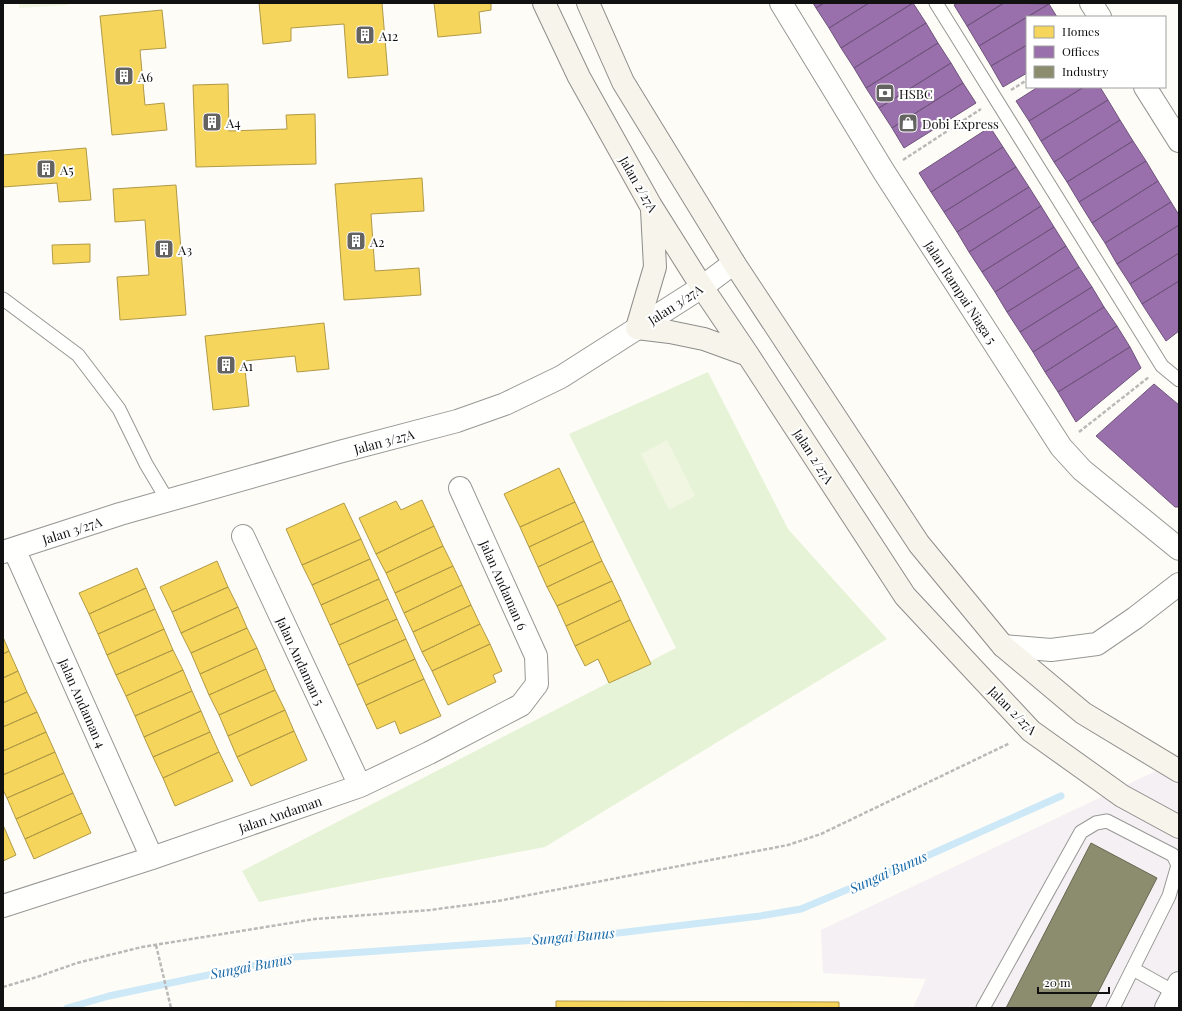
<svg xmlns="http://www.w3.org/2000/svg" width="1182" height="1011" font-family="'Playfair Display',serif">
<style>
.industrial{fill:#f5f0f3}
.green{fill:#e7f3d7}
.pitch{fill:#f0f6e1}
.homes{fill:#f6d55c;stroke:#b19a46}
.offices{fill:#9970ab;stroke:#70547d}
.industry{fill:#8c8c6e;stroke:#676752}
.lines{fill:none;stroke-linecap:round;stroke-linejoin:round}
.stream{stroke:#cde8f7;stroke-width:7}
.service-casing{stroke:#979795;stroke-width:15}
.minor-casing{stroke:#979795;stroke-width:24}
.tertiary-casing{stroke:#979795;stroke-width:24}
.secondary-casing{stroke:#8e8d8b;stroke-width:24}
.path{stroke:#b9b9b8;stroke-width:2.5;stroke-dasharray:4 2;stroke-linecap:butt}
.service{stroke:#fffffe;stroke-width:13}
.minor{stroke:#fffffe;stroke-width:22}
.tertiary{stroke:#fffffe;stroke-width:22}
.secondary{stroke:#f6f4eb;stroke-width:22}
.labels{text-anchor:middle;dominant-baseline:central;stroke-width:4;stroke-linejoin:round;paint-order:stroke}
.poi-label{font-size:13px;fill:#111;stroke:#fff;text-anchor:start}
.street-label{font-size:13px;fill:#111;stroke:#fff}
.water-label{font-size:14px;font-style:italic;fill:#1768a6;stroke:#fff}
</style>
<rect width="100%" height="100%" fill="#fdfcf7"/>
<!-- industrial -->
<path class="industrial" d="M1179,760v248h-266l13,-29 -103,-6 -2,-43z"/>
<!-- green -->
<path class="green" d="M708,372l80,157 99,110 -342,208 -286,55 -17,-31 434,-223 -107,-214z"/>
<!-- pitch -->
<path class="pitch" d="M19,3h49v2l-49,3z
M667,440l28,56 -26,14 -28,-56z"/>
<!-- homes -->
<path class="homes" d="M259,3h123l6,72 -40,3 -4,-54 -53,4v13l-28,3z
M434,3h57v7l-12,2 2,21 -43,4z
M162,10l4,38 -26,2 5,55 19,-2 3,27 -55,5 -12,-119z
M228,84l1,47 58,-2 -1,-14 29,-1 1,50 -120,3 -3,-82z
M86,148l5,52 -32,2 -2,-19 -54,4v-32z
M422,178l2,33 -53,3 4,57 44,-3 2,27 -77,5 -9,-116z
M176,185l10,130 -66,5 -3,-43 32,-2 -4,-55 -30,2 -2,-33z
M90,244v18l-37,2 -1,-19z
M324,323l5,46 -32,3 -2,-16 -51,5 5,45 -36,4 -8,-74z
M559,468l16,34 -55,25 -16,-33z
M422,500l12,26 -58,28 -17,-36 37,-17 5,9z
M575,502l9,19 -55,26 -9,-20z
M344,503l17,36 -59,26 -16,-36z
M584,521l9,20 -55,26 -9,-20z
M434,526l9,20 -57,27 -10,-19z
M361,539l9,20 -58,26 -10,-20z
M593,541l9,20 -55,26 -9,-20z
M443,546l10,20 -58,27 -9,-20z
M370,559l9,20 -58,26 -9,-20z
M217,561l11,26 -56,25 -12,-25z
M602,561l10,20 -55,25 -10,-19z
M453,566l9,19 -58,28 -9,-20z
M137,568l9,20 -57,26 -10,-21z
M379,579l9,20 -58,26 -9,-20z
M612,581l9,19 -55,26 -9,-20z
M462,585l9,20 -58,27 -9,-19z
M228,587l10,20 -57,26 -9,-21z
M146,588l9,21 -57,25 -9,-20z
M388,599l9,20 -58,26 -9,-20z
M621,600l9,20 -55,26 -9,-20z
M471,605l9,19 -58,28 -9,-20z
M238,607l9,21 -56,25 -10,-20z
M155,609l9,20 -57,26 -9,-21z
M397,619l9,20 -58,26 -9,-20z
M630,620l21,44 -42,19 -11,-24 -13,7 -10,-20z
M480,624l10,20 -58,27 -10,-19z
M247,628l10,20 -57,26 -9,-21z
M164,629l9,21 -57,25 -9,-20z
M3,637l6,14 -6,3z
M406,639l9,20 -58,26 -9,-20z
M490,644l12,27 -9,4 3,7 -48,23 -16,-34z
M257,648l9,21 -57,26 -9,-21z
M173,650l10,20 -57,26 -10,-21z
M9,651l9,20 -15,7v-24z
M415,659l9,20 -58,26 -9,-20z
M266,669l9,21 -56,25 -10,-20z
M183,670l9,21 -57,25 -9,-20z
M18,671l9,21 -24,11v-25z
M424,679l17,37 -41,18 -5,-13 -18,8 -11,-24z
M275,690l10,20 -57,26 -9,-21z
M192,691l9,20 -57,26 -9,-21z
M27,692l10,20 -34,15v-24z
M285,710l9,21 -57,26 -9,-21z
M201,711l9,21 -57,25 -9,-20z
M37,712l9,20 -43,19v-24z
M294,731l13,29 -56,26 -14,-29z
M46,732l9,20 -52,23v-24z
M210,732l9,20 -56,26 -10,-21z
M55,752l9,21 -57,25 -4,-8v-15z
M219,752l14,29 -58,25 -12,-28z
M64,773l9,20 -57,26 -9,-21z
M73,793l9,20 -57,26 -9,-20z
M82,813l9,20 -57,26 -9,-20z
M3,825l13,30 -13,6z
M556,1001l283,1v6h-283z"/>
<!-- offices -->
<path class="offices" d="M813,3h11l-8,5z
M824,3h45l-40,25 -13,-20z
M869,3h44l-72,45 -12,-20z
M913,3l13,20 -72,45 -13,-20z
M958,3h46l-37,23 -13,-21z
M1004,3l45,1 -70,42 -12,-20z
M1049,4l8,13h-30z
M1027,17v28l-36,21 -12,-20z
M926,23l12,20 -72,45 -12,-20z
M938,43l13,20 -72,45 -13,-20z
M1027,45v28l-24,14 -12,-21z
M951,63l12,20 -71,45 -13,-20z
M963,83l13,20 -72,45 -12,-20z
M1038,87h46l-55,34 -13,-20z
M1084,87h16l8,13 -67,41 -12,-20z
M1108,100l12,20 -66,42 -13,-21z
M1120,120l13,21 -66,41 -13,-20z
M990,127l13,20 -72,45 -12,-19z
M1133,141l13,20 -67,41 -12,-20z
M1003,147l13,20 -72,45 -13,-20z
M1146,161l12,20 -66,42 -13,-21z
M1016,167l13,20 -72,45 -13,-20z
M1158,181l13,21 -66,41 -13,-20z
M1029,187l12,19 -72,46 -12,-20z
M1171,202l8,13v10l-62,39 -12,-21z
M1041,206l13,21 -72,45 -13,-20z
M1179,225v28l-49,31 -13,-20z
M1054,227l12,19 -71,46 -13,-20z
M1066,246l13,21 -72,45 -12,-20z
M1179,253v28l-37,23 -12,-20z
M1079,267l13,20 -72,45 -13,-20z
M1179,281v50l-13,10 -24,-37z
M1092,287l12,20 -71,45 -13,-20z
M1104,307l13,19 -72,46 -12,-20z
M1117,326l13,21 -72,45 -13,-20z
M1130,347l11,21 -65,54 -18,-30z
M1154,384l25,21v102h-4l-79,-71z"/>
<!-- industry -->
<path class="industry" d="M1091,843l66,35 -67,130h-84z"/>
<g class="lines">
<!-- stream -->
<path class="stream" d="M67,1008l42,-12 184,-39 300,-21 167,-20 41,-7 119,-50 141,-63"/>
<defs>
<path id="service" d="M936,3l226,363 17,14
M3,299l75,56 41,54 27,55 22,37
M1133,969l41,23
M983,1008l98,-176 15,-9 11,-2 66,34 5,10 -9,31 -56,112"/>
<path id="minor" d="M781,3l103,169 177,275 21,23 97,79
M1091,3l9,14
M1145,87l34,54
M243,536l117,250
M14,549l138,309
M1003,646l48,4 46,-6 38,-26 44,-34
M3,906l149,-48 208,-72 69,-33 92,-48 16,-21 -1,-28 -76,-168
M1166,1008l13,-25"/>
<path id="tertiary" d="M3,552l117,-38 219,-62 118,-31 48,-17 56,-27 141,-90 32,-24"/>
<path id="secondary" d="M544,3l35,74 72,129 51,81 46,68 157,241 126,135 91,65 57,31
M588,3l35,79 111,181 185,281 84,102 80,67 96,58
M652,210l3,57 -18,61 33,4 34,7 44,16"/>
</defs>
<!-- service casing -->
<use href="#service" class="service-casing"/>
<!-- minor casing -->
<use href="#minor" class="minor-casing"/>
<!-- tertiary casing -->
<use href="#tertiary" class="tertiary-casing"/>
<!-- secondary casing -->
<use href="#secondary" class="secondary-casing"/>
<!-- path -->
<path class="path" d="M1011,90l16,-10
M903,160l78,-51
M1079,432l70,-55
M156,945l15,63
M3,987l34,-10 40,-14 65,-16 173,-28 115,-9 68,-9 290,-56 33,-11 189,-91"/>
<!-- service -->
<use href="#service" class="service"/>
<!-- minor -->
<use href="#minor" class="minor"/>
<!-- tertiary -->
<use href="#tertiary" class="tertiary"/>
<!-- secondary -->
<use href="#secondary" class="secondary"/>
</g>
<!-- icons -->
<defs>
<symbol id="building-square" viewBox="-11 -11 22 22"><rect x="-9" y="-9" width="18" height="18" rx="4" fill="#646362" stroke="#fff"/><path d="M-4-6H4V6H1V3H-1V6H-4ZM-2.5-4.3h1.7v1.8h-1.7ZM.8-4.3h1.7v1.8H.8ZM-2.5-1h1.7V.8h-1.7ZM.8-1h1.7V.8H.8Z" fill="#fff"/></symbol>
<symbol id="bank-square" viewBox="-11 -11 22 22"><rect x="-9" y="-9" width="18" height="18" rx="4" fill="#646362" stroke="#fff"/><path d="M-6-4H6V4H-6ZM0-2.3a2.3 2.3 0 1 0 0 4.6a2.3 2.3 0 1 0 0-4.6Z" fill="#fff"/></symbol>
<symbol id="shop-square" viewBox="-11 -11 22 22"><rect x="-9" y="-9" width="18" height="18" rx="4" fill="#646362" stroke="#fff"/><path d="M-5-2.5h2.3a2.7 3.5 0 0 1 5.4 0H5L5.5 6h-11ZM-1.5-2.5h3a1.5 2.3 0 0 0-3 0Z" fill="#fff"/></symbol>
</defs>
<g fill-rule="evenodd">
<use href="#building-square" x="354" y="24" width="22" height="22"/>
<use href="#building-square" x="113" y="65" width="22" height="22"/>
<use href="#bank-square" x="874" y="82" width="22" height="22"/>
<use href="#building-square" x="201" y="111" width="22" height="22"/>
<use href="#shop-square" x="897" y="112" width="22" height="22"/>
<use href="#building-square" x="35" y="158" width="22" height="22"/>
<use href="#building-square" x="345" y="230" width="22" height="22"/>
<use href="#building-square" x="153" y="238" width="22" height="22"/>
<use href="#building-square" x="215" y="354" width="22" height="22"/>
</g>
<g class="labels">
<!-- poi labels -->
<g class="poi-label">
<text x="379" y="35">A12</text>
<text x="138" y="76">A6</text>
<text x="899" y="93">HSBC</text>
<text x="226" y="122">A4</text>
<text x="922" y="123">Dobi Express</text>
<text x="60" y="169">A5</text>
<text x="370" y="241">A2</text>
<text x="178" y="249">A3</text>
<text x="240" y="365">A1</text>
</g>
<!-- street labels -->
<g class="street-label">
<text transform="translate(639 184) rotate(60)">Jalan 2/27A</text>
<text transform="translate(961 292) rotate(57)">Jalan Rampai Niaga 5</text>
<text transform="translate(675 304) rotate(-33)">Jalan 3/27A</text>
<text transform="translate(384 441) rotate(-15)">Jalan 3/27A</text>
<text transform="translate(814 456) rotate(57)">Jalan 2/27A</text>
<text transform="translate(72 530) rotate(-18)">Jalan 3/27A</text>
<text transform="translate(504 585) rotate(66)">Jalan Andaman 6</text>
<text transform="translate(301 661) rotate(65)">Jalan Andaman 5</text>
<text transform="translate(83 703) rotate(66)">Jalan Andaman 4</text>
<text transform="translate(1013 710) rotate(45)">Jalan 2/27A</text>
<text transform="translate(280 814) rotate(-19)">Jalan Andaman</text>
</g>
<!-- water labels -->
<g class="water-label">
<text transform="translate(888 872) rotate(-24)">Sungai Bunus</text>
<text transform="translate(573 936) rotate(-5)">Sungai Bunus</text>
<text transform="translate(251 966) rotate(-11)">Sungai Bunus</text>
</g>
</g>
<!-- border -->
<rect width="1182" height="1011" fill="none" stroke="#111111" stroke-width="8"/>
<!-- legend -->
<rect x="1026" y="16" width="140" height="72" fill="#ffffff" stroke="#a0a0a0"/>
<rect x="1034" y="26" width="20" height="12" fill="#f6d55c" stroke="#a0a0a0"/>
<text x="1062" y="36" font-size="12" fill="#111111">Homes</text>
<rect x="1034" y="46" width="20" height="12" fill="#9970ab" stroke="#a0a0a0"/>
<text x="1062" y="56" font-size="12" fill="#111111">Offices</text>
<rect x="1034" y="66" width="20" height="12" fill="#8c8c6e" stroke="#a0a0a0"/>
<text x="1062" y="76" font-size="12" fill="#111111">Industry</text>
<!-- scale -->
<path d="M1038 987v6h71v-6" fill="none" stroke="#111111" stroke-width="2"/>
<text x="1044" y="987" font-size="12" fill="#111111" stroke="#ffffff" stroke-width="3" paint-order="stroke">20 m</text>
</svg>
